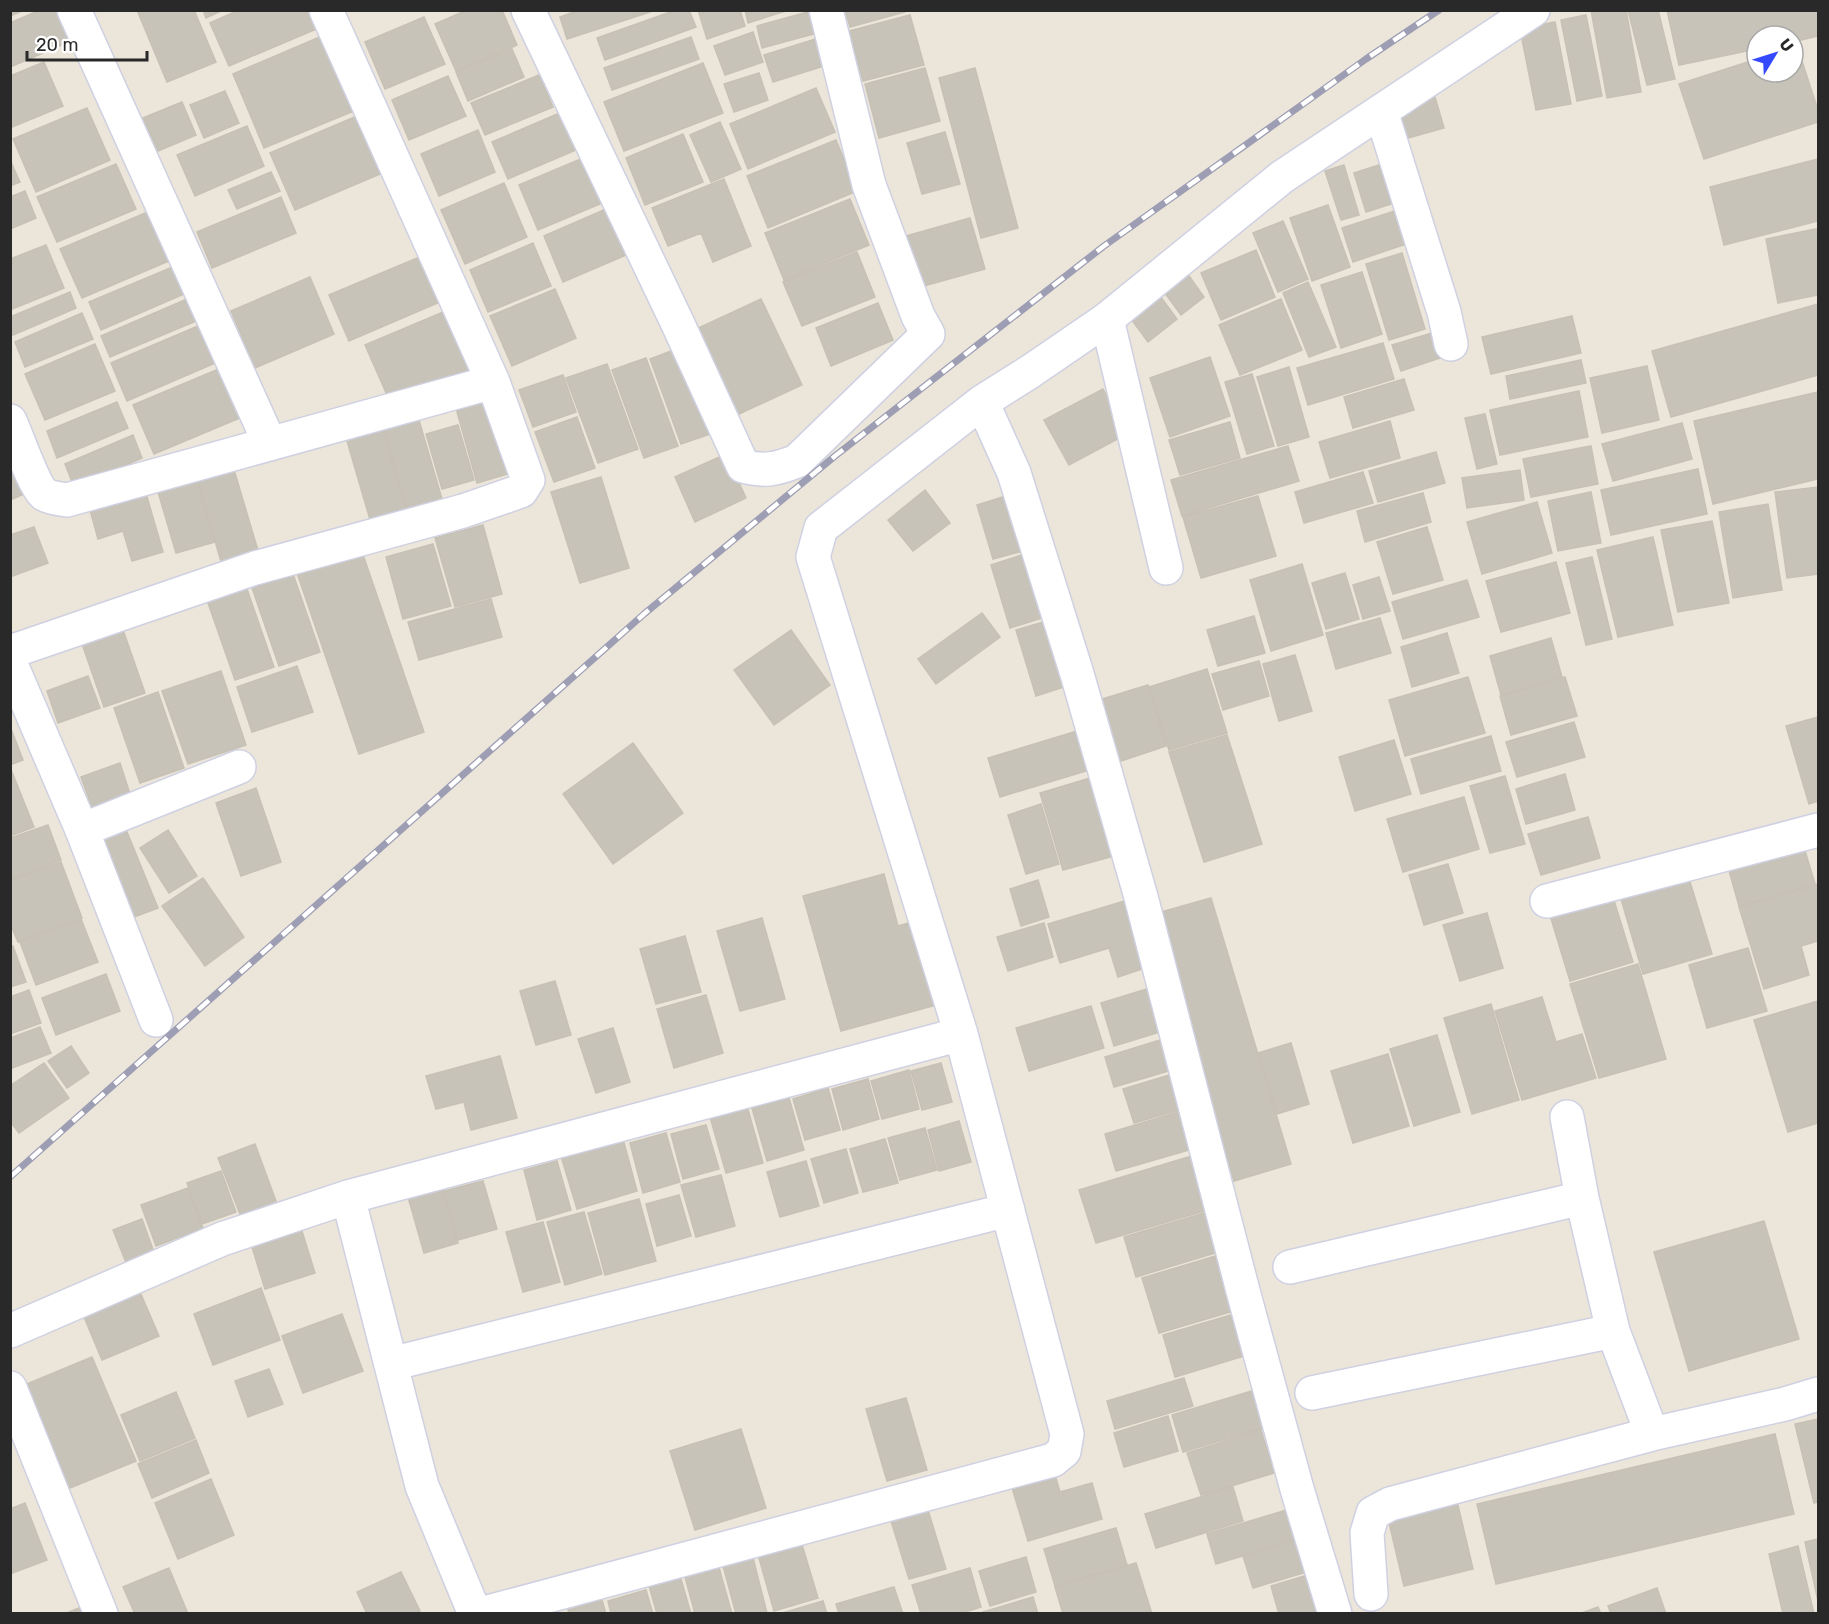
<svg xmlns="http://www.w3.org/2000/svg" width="1829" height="1624" font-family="Rubik,sans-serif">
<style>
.building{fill:#c7c3b8;stroke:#c6c1b4;stroke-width:1.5}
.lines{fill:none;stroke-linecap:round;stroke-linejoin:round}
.minor-casing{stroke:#cfd1e2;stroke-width:36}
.minor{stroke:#fff;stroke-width:33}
.rail-casing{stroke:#9d9eb3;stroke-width:7}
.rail{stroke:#fff;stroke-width:4.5;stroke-dasharray:14;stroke-linecap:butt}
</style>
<rect width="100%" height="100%" fill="#ebe5da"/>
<!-- building -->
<path class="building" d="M10,10h14l-14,6z
M40,10h18l13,31 -61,26v-44z
M137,10h57l22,52 -49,20z
M203,10h20l-17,8z
M239,10h75l7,17 -92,39 -19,-43z
M467,10h35l15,35 -61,26 -21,-47z
M579,10h70l1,2 -83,27 -7,-22z
M676,10h13l7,17 -91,33 -8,-22z
M698,10h42l5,16 -38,13z
M745,10h44l-41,13z
M815,10l6,22 -59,16 -5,-22z
M845,10h60v2l-55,15z
M1591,10h35l15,82 -34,6z
M1628,10h30l17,69 -28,6z
M1667,10h151v26l-25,6v-6h-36v13l-78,16z
M910,15l14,50 -61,16 -14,-50z
M1586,15l16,81 -25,5 -16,-81z
M424,17l21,47 -60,25 -20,-47z
M1555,22l16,82 -35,6 -16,-81z
M753,32l10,30 -38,13 -11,-29z
M329,33l32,75 -97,40 -31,-74z
M691,37l8,22 -87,31 -8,-22z
M819,38l8,27 -54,17 -9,-27z
M1797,46l21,64v12l-114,37 -25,-75 78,-25v13h36v-25z
M512,49l12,28 -56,24 -12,-29z
M44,62l19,44 -53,22v-52z
M703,63l20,50 -99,38 -20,-49z
M925,68l15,53 -61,17 -14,-54z
M975,68l43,160 -37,10 -42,-160z
M759,73l9,27 -34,12 -10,-28z
M539,75l14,32 -68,28 -14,-32z
M448,76l18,40 -57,24 -17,-40z
M816,88l19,44 -87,37 -18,-45z
M225,91l14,32 -35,15 -14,-33z
M1435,97l9,31 -47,13 -9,-30z
M182,102l14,33 -38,16 -15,-33z
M87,108l23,52 -74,32 -23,-53z
M562,112l16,37 -70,30 -16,-37z
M364,113l23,58 -92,39 -25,-57z
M720,122l21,47 -30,13 -21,-47z
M247,126l17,40 -69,30 -18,-41z
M478,130l17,42 -56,24 -18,-42z
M945,132l15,52 -38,10 -15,-51z
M683,134l20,48 -58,23 -19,-47z
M836,140l21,51 -89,37 -21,-52z
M583,158l19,45 -64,27 -19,-45z
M1818,159v62l-94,24 -14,-58z
M10,160l10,22 -10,4z
M116,164l20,45 -79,33 -20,-45z
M1344,165l15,50 -18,5 -16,-49z
M1379,165l12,39 -25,8 -12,-39z
M271,172l9,19 -43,18 -9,-19z
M724,179l27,67 -38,16 -12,-29 -33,13 -16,-38z
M504,183l23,54 -62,27 -24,-54z
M25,191l11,27 -26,11v-32z
M281,197l15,36 -84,35 -15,-36z
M850,199l19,46 -85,35 -19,-47z
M1328,205l22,62 -38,14 -22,-63z
M606,209l20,46 -63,27 -19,-46z
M1398,210l11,33 -56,19 -11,-34z
M150,211l21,49 -89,38 -22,-49z
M970,218l15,51 -65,18 -14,-51z
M1283,221l25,58 -30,13 -25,-59z
M1816,229l2,11v55l-40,8 -12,-64z
M533,243l18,43 -63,26 -18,-42z
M46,245l18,43 -54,22v-51z
M1256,250l19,47 -54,23 -20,-47z
M857,252l18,45 -73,29 -19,-44z
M1402,253l23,76 -36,11 -23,-76z
M422,256l20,45 -93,40 -20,-46z
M175,266l11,27 -85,37 -12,-28z
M1362,272l20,62 -41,14 -20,-63z
M1187,273l17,24 -23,18 -17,-23z
M310,277l24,57 -79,34 -24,-57z
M1308,282l28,65 -27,10 -26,-64z
M555,289l21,49 -64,28 -22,-50z
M70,292l6,16 -63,27 -3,-5v-13z
M1160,296l17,23 -29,23 -17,-23z
M187,299l9,22 -86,36 -9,-21z
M761,299l41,86 -65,30 -41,-86z
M1281,299l21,51 -62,25 -21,-50z
M878,303l15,37 -62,26 -15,-38z
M1818,304v71l-147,42 -19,-66z
M448,310l25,59 -82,35 -26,-59z
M82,313l11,26 -68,28 -10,-25z
M1572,316l9,37 -90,21 -9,-37z
M198,326l17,37 -88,38 -16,-38z
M1432,333l8,25 -39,13 -9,-26z
M1383,343l11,36 -86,26 -11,-37z
M95,344l20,47 -70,29 -20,-46z
M682,347l31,86 -32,11 -31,-85z
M1210,357l20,59 -60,21 -20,-59z
M646,358l32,88 -34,12 -32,-88z
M1581,360l5,23 -76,16 -4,-23z
M607,364l31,85 -40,14 -32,-85z
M1647,366l12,54 -57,13 -12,-55z
M1289,367l20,70 -31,9 -21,-69z
M221,368l21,49 -88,37 -21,-49z
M1252,374l22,72 -27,8 -22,-72z
M563,375l13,37 -43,15 -14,-37z
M1404,379l10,31 -61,18 -9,-31z
M1103,389l24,45 -58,31 -25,-45z
M1579,391l9,46 -88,18 -10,-45z
M488,392l23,81 -34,10 -23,-82z
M1818,392v87l-105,25 -19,-83z
M117,402l11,26 -71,30 -10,-27z
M416,410l26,89 -35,10 -26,-89z
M1485,414l12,50 -20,5 -12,-51z
M577,417l18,51 -41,14 -19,-50z
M1390,421l10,37 -70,20 -11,-36z
M1230,422l10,36 -60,17 -11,-35z
M381,423l26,89 -36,11 -26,-89z
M1682,423l10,36 -79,22 -11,-37z
M458,425l16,55 -32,9 -16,-55z
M133,435l9,23 -68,29 -9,-23z
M1288,446l11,35 -117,35 -11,-36z
M1591,446l7,38 -67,13 -8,-38z
M1436,452l9,31 -67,19 -9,-31z
M726,454l20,44 -51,24 -20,-45z
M10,459l16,34 -16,7z
M232,463l27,91 -37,11 -26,-91z
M1698,469l9,45 -96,21 -10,-45z
M1520,470l4,30 -57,8 -5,-30z
M1363,472l10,31 -69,20 -9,-31z
M195,474l20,68 -39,11 -20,-68z
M601,477l28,91 -49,15 -29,-91z
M1818,487v87l-31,4 -12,-86z
M145,490l18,62 -31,9 -9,-30 -25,8 -9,-33z
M925,490l25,33 -37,28 -25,-31z
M1591,492l10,51 -43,8 -10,-50z
M1423,493l8,29 -66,20 -8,-31z
M1006,496l17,55 -30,8 -16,-54z
M1258,496l18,60 -75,22 -18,-61z
M1537,502l15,51 -70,21 -15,-52z
M1768,504l14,86 -49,8 -14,-86z
M1712,521l17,82 -51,9 -17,-82z
M483,525l19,69 -47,13 -20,-69z
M34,527l14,36 -38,14v-42z
M1427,527l16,53 -50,14 -16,-52z
M1653,537l20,88 -55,12 -21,-87z
M433,544l18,62 -48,13 -17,-62z
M361,549l63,183 -65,22 -63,-184z
M1025,554l20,63 -35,11 -19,-63z
M1592,557l20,82 -26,6 -20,-82z
M1556,562l14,51 -69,19 -15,-51z
M1302,564l21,71 -52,16 -21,-71z
M292,571l28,81 -41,14 -28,-81z
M1345,573l14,46 -33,10 -14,-46z
M1379,577l11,34 -27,8 -10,-34z
M1467,580l12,37 -76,22 -11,-37z
M247,589l27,78 -39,13 -27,-77z
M491,599l11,38 -83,23 -11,-38z
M982,613l18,24 -64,47 -18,-25z
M1254,616l11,37 -47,13 -11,-36z
M1380,618l11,35 -55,16 -10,-36z
M1050,620l20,65 -34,11 -20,-66z
M122,627l23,66 -41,14 -23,-66z
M791,630l39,55 -56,40 -40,-55z
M1447,633l12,40 -47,14 -11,-40z
M1551,638l11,39 -61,18 -11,-39z
M1295,655l17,56 -33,10 -16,-57z
M1259,661l10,35 -46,14 -11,-36z
M297,666l16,46 -61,20 -15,-45z
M1207,669l20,64 -58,17 -20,-63z
M221,671l25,74 -58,19 -26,-73z
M88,676l12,32 -42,15 -11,-32z
M1468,677l17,56 -80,23 -16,-56z
M1565,677l12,39 -66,19 -11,-39z
M1148,685l18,61 -48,16 -19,-62z
M158,692l26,76 -44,15 -26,-75z
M1818,717v84l-9,3 -23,-78z
M1574,722l11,35 -68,20 -11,-35z
M10,726l13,34 -13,5z
M1087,728l12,39 -99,30 -12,-39z
M1227,735l35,109 -58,18 -35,-110z
M1491,736l10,35 -80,23 -10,-35z
M1394,740l17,54 -56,17 -16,-54z
M633,743l50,70 -70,51 -50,-70z
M120,763l10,31 -38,13 -11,-30z
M10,767l24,60 -24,9z
M1565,774l10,36 -49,14 -10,-35z
M1097,776l24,78 -58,16 -23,-77z
M1505,776l20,68 -35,9 -20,-67z
M256,788l25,74 -40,14 -25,-73z
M1464,797l15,52 -76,23 -16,-53z
M1041,804l18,60 -33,10 -18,-59z
M1588,817l12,41 -59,17 -13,-41z
M48,825l13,35 -51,20v-42z
M125,827l33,81 -24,9 -33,-80z
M168,830l29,46 -28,17 -29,-45z
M1803,844l12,40 -76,22 -11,-39z
M61,862l21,56 -64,24 -8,-19v-42z
M1448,864l15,49 -39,12 -15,-50z
M1687,872l25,82 -69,20 -24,-82z
M884,874l14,52 18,-5 24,83 -99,27 -38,-135z
M203,878l41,59 -39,29 -43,-60z
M1038,880l11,37 -28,9 -11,-37z
M1818,884v57l-17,5 8,29 -45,14 -25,-82z
M1612,894l21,68 -63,19 -21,-69z
M1211,898l80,266 -57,17 -80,-267z
M1128,900l20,67 -30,10 -9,-29 -49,15 -12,-39z
M1487,913l16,55 -43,13 -17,-56z
M762,918l23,81 -45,12 -23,-80z
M81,919l17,43 -62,23 -16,-43z
M1044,923l9,34 -45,14 -11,-34z
M685,936l16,56 -45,12 -16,-55z
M13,946l13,36 -16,5v-40z
M1748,948l19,63 -60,17 -18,-63z
M1638,964l28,95 -67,19 -29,-94z
M106,974l14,37 -64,24 -14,-37z
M555,981l16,54 -35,10 -16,-54z
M1160,985l13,43 -59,18 -13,-43z
M29,990l12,33 -31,11v-37z
M706,995l17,58 -49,15 -17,-59z
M1542,997l14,45 26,-8 14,44 -74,22 -27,-89z
M1818,1001v122l-30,9 -34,-112z
M1491,1004l28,96 -47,14 -28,-96z
M1091,1006l13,42 -75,23 -13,-43z
M40,1027l11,26 -41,16v-31z
M613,1028l17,54 -34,11 -18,-54z
M1437,1035l23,77 -46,14 -24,-77z
M1173,1036l9,31 -68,20 -9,-30z
M1291,1043l18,61 -32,10 -19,-61z
M71,1046l18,27 -22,15 -19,-27z
M1388,1054l21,72 -56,17 -22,-72z
M500,1056l17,62 -46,12 -7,-28 -28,7 -10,-33z
M44,1063l25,35 -50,35 -9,-12v-35z
M941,1063l11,39 -30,8 -11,-39z
M909,1070l10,39 -37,10 -11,-38z
M1176,1073l10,35 -52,15 -11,-34z
M868,1079l11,40 -36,11 -11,-41z
M828,1088l12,42 -35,10 -12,-41z
M789,1098l15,52 -37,11 -15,-53z
M747,1106l16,57 -37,10 -16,-56z
M1185,1110l11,38 -80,23 -11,-37z
M959,1121l12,41 -32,9 -11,-41z
M706,1125l13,44 -36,10 -12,-45z
M925,1128l12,42 -37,10 -12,-42z
M666,1133l14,49 -37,11 -13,-50z
M623,1139l14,52 -60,18 -16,-53z
M885,1139l13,44 -35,9 -13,-43z
M255,1144l21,57 -36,13 -22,-56z
M846,1149l12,44 -34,10 -13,-44z
M1195,1155l16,54 -115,34 -17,-53z
M557,1161l14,49 -34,10 -13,-50z
M806,1161l13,45 -39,11 -13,-45z
M221,1171l15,41 -34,12 -15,-41z
M721,1175l14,51 -39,11 -15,-52z
M483,1181l14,48 -39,11 -14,-49z
M442,1187l16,56 -34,10 -16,-56z
M188,1188l15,40 -47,18 -15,-41z
M679,1195l12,41 -34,10 -11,-42z
M639,1199l17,62 -51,14 -17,-62z
M1214,1210l11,40 -89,27 -12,-40z
M584,1212l18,62 -37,11 -18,-63z
M142,1219l13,36 -28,10 -14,-35z
M1764,1221l35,118 -110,32 -35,-119z
M543,1222l17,60 -37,10 -17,-60z
M301,1228l14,45 -50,16 -14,-45z
M1219,1255l18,55 -78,23 -17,-55z
M261,1288l19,52 -67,25 -19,-51z
M140,1292l19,44 -57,24 -18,-43z
M342,1314l21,57 -60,22 -21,-57z
M1231,1315l13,41 -69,21 -12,-42z
M92,1357l44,104 -66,27 -43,-104z
M269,1369l14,35 -35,13 -13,-36z
M1184,1378l9,28 -78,23 -8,-28z
M1255,1390l11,37 -83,25 -11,-37z
M176,1392l19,46 -55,23 -19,-46z
M906,1398l21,72 -40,11 -21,-72z
M1168,1416l10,35 -54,16 -10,-34z
M1818,1419v83l-4,1 -19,-79z
M741,1429l25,79 -71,22 -25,-79z
M1261,1430l13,43 -73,22 -14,-42z
M1775,1434l19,80 -298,70 -19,-80z
M196,1440l13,33 -57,25 -14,-34z
M1053,1468l7,24 32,-9 10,36 -74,22 -18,-60z
M211,1479l23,56 -56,24 -23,-56z
M1233,1487l10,34 -87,27 -11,-34z
M1456,1497l17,72 -69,17 -17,-72z
M25,1503l22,57 -37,14v-65z
M1293,1508l9,30 -86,26 -9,-30z
M928,1510l18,59 -37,10 -18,-58z
M1116,1528l11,37 -72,21 -11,-37z
M800,1538l18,60 -44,13 -17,-60z
M1302,1538l11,32 -60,18 -10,-32z
M1818,1539v62l-13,-59z
M1798,1546l16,68h-31l-14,-60z
M752,1554l15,59 -31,1 -14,-52z
M1026,1557l10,35 -46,14 -11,-35z
M1136,1563l16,51h-89l-8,-27z
M718,1564l14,50h-37l-11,-41z
M169,1568l19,46h-53l-12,-27z
M970,1568l11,39 -22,7h-38l-9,-29z
M401,1572l19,39 -5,3h-48l-10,-22z
M679,1572l12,42h-34l-9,-32z
M1318,1572l13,42h-52l-8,-28z
M894,1587l9,27h-64l-3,-10z
M1657,1588l9,26h-55l-3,-8z
M646,1590l7,24h-42l-3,-13z
M1033,1597l5,17h-54l-1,-2z
M602,1600l4,14h-37l-1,-4z
M823,1601l4,13h-48z
M84,1606l3,8h-23z
M1598,1607l3,7h-22z"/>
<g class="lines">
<defs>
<path id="minor" d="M74,10l196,434
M528,10l149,312 66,144c21,6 34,3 54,-5l131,-127 -10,-18 -49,-131 -43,-175
M1381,111l63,201 7,32
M1107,319l59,249
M982,402l32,71 63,201 64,223 102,394 54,198 38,125
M10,421c7,15 24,65 34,73 6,4 16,5 23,6l426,-118
M10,652l245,-84 208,-57 58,-20 7,-11 -35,-98 -167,-372
M10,662l72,168 74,190
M82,830l157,-63
M1547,901l271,-71
M1567,1117l15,81 31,133 39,103
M1290,1267l292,-69
M10,1331l212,-92 126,-42
M391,1364l617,-154
M10,1388l91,226
M1312,1393l301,-62
M1371,1594l-4,-61 6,-20 17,-9 262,-70 133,-30 33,-10
M475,1614l-53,-128 -74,-289 613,-163
M481,1614l572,-154 11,-9 3,-17 -106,-400 -148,-477 8,-29 161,-126 49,-31 76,-52 175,-142 251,-167"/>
</defs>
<!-- minor casing -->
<use href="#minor" class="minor-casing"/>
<!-- minor -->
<use href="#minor" class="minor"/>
<defs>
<path id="rail" d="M10,1177l634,-563 191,-158 269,-210 262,-187 73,-49"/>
</defs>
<!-- rail casing -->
<use href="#rail" class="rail-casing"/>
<!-- rail -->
<use href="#rail" class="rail"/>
</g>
<!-- border -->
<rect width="1829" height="1624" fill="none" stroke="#292929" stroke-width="24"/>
<!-- north arrow -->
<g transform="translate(1775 54) rotate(52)"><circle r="28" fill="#ffffff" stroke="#a9a9a9" stroke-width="1.5"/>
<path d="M0-4.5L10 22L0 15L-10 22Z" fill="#354afd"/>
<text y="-9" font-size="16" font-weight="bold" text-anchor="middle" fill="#292929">U</text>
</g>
<!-- scale -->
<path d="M27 51v9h120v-9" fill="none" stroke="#292929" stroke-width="3"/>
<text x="36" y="51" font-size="18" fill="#292929" stroke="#ffffff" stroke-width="4.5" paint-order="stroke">20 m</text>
</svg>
